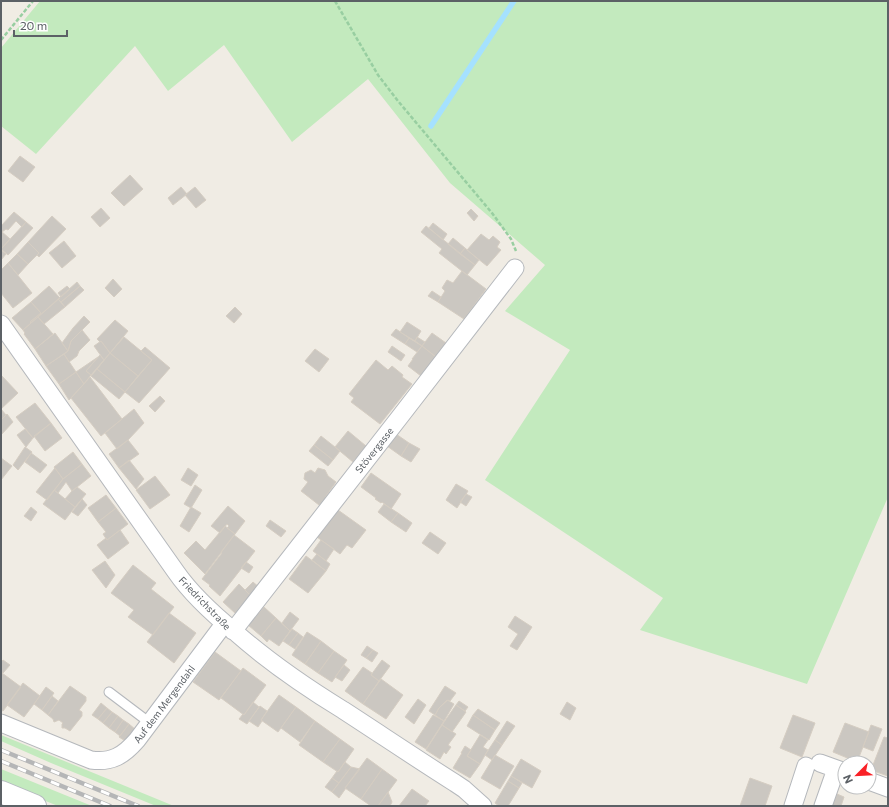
<svg xmlns="http://www.w3.org/2000/svg" width="889" height="807" font-family="Commissioner,sans-serif">
<style>
.green{fill:#c3eabe}
.lines{fill:none;stroke-linecap:round;stroke-linejoin:round}
.stream{stroke:#a5e1ff;stroke-width:5.5}
.building{fill:#cbc7c1;stroke:#d5cdc2}
.lane-casing{stroke:#b5b8bc;stroke-width:11}
.street-casing{stroke:#b5b8bc;stroke-width:19}
.secondary-casing{stroke:#b5babf;stroke-width:24}
.path{stroke:#98cea1;stroke-width:2.5;stroke-dasharray:4 2;stroke-linecap:butt}
.lane{stroke:#fff;stroke-width:9}
.street{stroke:#fff;stroke-width:17}
.secondary{stroke:#fff;stroke-width:22}
.rail-casing{stroke:#b5b6b7;stroke-width:4.5}
.rail{stroke:#fff;stroke-width:3;stroke-dasharray:9;stroke-linecap:butt}
.labels{text-anchor:middle;dominant-baseline:central;stroke-width:3.5;stroke-linejoin:round;paint-order:stroke}
.street-label{font-size:10px;fill:#5c6166;stroke:#fff}
</style>
<rect width="100%" height="100%" fill="#f0ece4"/>
<!-- green -->
<path class="green" d="M40,1h848v496l-81,187 -167,-54 23,-32 -178,-118 85,-130 -65,-39 40,-46 -95,-82 -82,-104 -76,63 -68,-97 -56,46 -33,-45 -99,108 -35,-28v-78z
M1,735l173,71h-18l-105,-43 -50,-22z
M1,769l91,37h-34l-57,-23z"/>
<g class="lines">
<!-- stream -->
<path class="stream" d="M431,126l83,-125"/>
</g>
<!-- building -->
<path class="building" d="M20,156l15,11 -12,15 -15,-11z
M130,175l13,14 -19,17 -13,-13z
M181,187l6,7 -14,11 -5,-7z
M195,187l11,13 -10,8 -11,-13z
M101,208l9,10 -10,9 -9,-10z
M471,209l7,7 -4,5 -7,-8z
M14,212l12,10 -4,5 -6,-6 -8,9 -2,-1 -4,3 -1,-1v-5z
M52,216l14,13 -27,28 -2,-2 2,-2 -11,-11z
M26,222l7,6 -25,27 -7,-6z
M433,223l14,11 -4,6 -14,-12z
M426,226l49,39 -8,10 -28,-22 3,-4 -21,-17z
M1,231l9,8 -9,10z
M481,234l8,6 4,-4 7,6 -3,5 4,3 -14,16 -20,-16z
M453,238l12,10 -5,6 -12,-10z
M64,241l12,15 -14,12 -13,-15z
M28,242l11,11 -11,11 -11,-10z
M465,248l14,12 -4,5 -15,-11z
M1,250l5,4 -5,6z
M17,254l11,10 -10,11 -10,-12z
M8,263l24,30 -19,15 -12,-15v-23z
M462,271l24,18 -22,30 -26,-17 7,-11 -3,-3 5,-8 6,3z
M113,279l9,10 -8,8 -9,-9z
M77,282l3,4 -19,16 -3,-3z
M49,286l11,12 -29,25 -1,-1 11,-9 -10,-11z
M67,286l3,3 -9,8 -3,-4z
M80,286l4,4 -19,17 -4,-5z
M432,291l9,6 -3,5 -10,-6z
M58,299l7,8 -21,17 -6,-7z
M31,302l10,11 -11,9 1,1 -8,7 -11,-12z
M235,307l7,7 -8,9 -8,-7z
M84,316l6,6 -19,19 -3,10 -6,-8 11,-15z
M38,317l15,17 -18,15 -11,-15 1,-1 -2,-3z
M115,320l13,11 -18,22 -9,-12 -1,1 -3,-3z
M407,322l14,9 -6,10 -15,-9z
M396,329l13,9 -4,6 -14,-9z
M82,330l8,10 -11,11 -2,5 -8,6 -5,-8 4,-3 3,-10z
M55,333l13,18 -22,15 -11,-17z
M432,333l14,10 -10,14 -14,-11z
M124,337l28,23 -14,16 -28,-23z
M417,337l8,5 -3,4 -7,-5z
M409,338l13,8 -5,6 -12,-8z
M101,341l9,12 -6,7 -10,-14z
M392,346l13,9 -4,6 -13,-9z
M422,346l14,11 -15,19 -13,-10 5,-7h-1z
M145,347l25,21 -31,35 -14,-11 27,-32 -11,-9z
M315,349l14,10 -10,13 -14,-11z
M110,353l28,23 -13,16 -28,-23z
M64,354l12,18 -17,12 -13,-18z
M100,355l4,5 -13,15 -5,-4z
M98,357l-12,14 5,4 -7,9 -8,-12z
M376,360l12,10 4,-4 11,9 -1,2 10,7 -32,40 -29,-22 3,-4 -5,-4z
M97,369l28,23 -6,7 -28,-23z
M76,372l8,12 -15,16 -10,-16z
M1,375l17,18 -17,16z
M90,377l32,42 -21,17 -30,-38z
M160,396l5,5 -10,11 -6,-6z
M35,403l16,20 -18,15 -17,-21z
M1,409l5,6 -5,5z
M134,409l10,14 -16,17 -11,9 -12,-16z
M7,414l6,8 -12,13v-15z
M51,423l11,15 -17,13 -11,-15z
M25,429l8,9 -7,9 -9,-12z
M348,431l18,15 -13,16 -18,-15z
M396,434l13,9 -8,13 -14,-10z
M321,436l19,15 -7,9 -19,-15z
M128,440l11,14 -20,14 -10,-14z
M409,443l11,6 -9,13 -10,-6z
M314,445l19,15 -5,6 -19,-15z
M25,447l7,5 -14,18 -5,-5z
M73,452l9,12 -19,15 -9,-12z
M31,453l16,12 -7,8 -15,-11z
M1,458l11,8 -11,14z
M129,460l15,19 -8,10 -17,-21z
M82,464l9,12 -19,15 -6,-9 -8,11 -4,-3 9,-11z
M55,468l8,11 -16,21 -11,-8z
M188,468l10,7 -7,11 -10,-6z
M318,468l7,2 3,6 8,6 -10,14 -2,6 -5,3 -18,-14 7,-9 -4,-3 1,-6 6,-3 4,3z
M371,473l30,21 -10,15 -9,-7 -1,1 -6,-4 1,-1 -15,-11z
M155,476l15,19 -20,14 -14,-19z
M456,484l12,7 -11,17 -11,-8z
M195,485l7,5 -11,18 -7,-4z
M77,487l9,7 -11,13 -10,-8 7,-8z
M54,490l21,17 -10,13 -22,-16z
M466,494l6,3 -6,9 -6,-4z
M106,495l10,13 -18,14 -10,-14z
M82,499l5,6 -9,11 -6,-4z
M384,504l14,9 -7,9 -13,-10z
M228,506l17,15 -10,13 -8,-6 2,-2 -2,-2 -7,9 -9,-7z
M31,507l6,5 -6,9 -7,-5z
M191,507l10,6 -12,19 -9,-6z
M116,508l12,16 -21,16 -4,-6 3,-2 -8,-10z
M338,510l28,20 -14,18 -5,-3 -7,9 -23,-17z
M398,513l14,10 -6,9 -15,-10z
M270,520l16,11 -5,6 -15,-11z
M225,526l10,8 -30,40 -21,-21 12,-12 9,9z
M120,530l9,13 -21,16 -11,-14 9,-7 1,2z
M430,532l16,11 -8,11 -16,-11z
M234,535l21,16 -35,45 -11,-10 1,-1 -8,-6 20,-26 -1,-1z
M321,540l13,9 -8,12 -13,-10z
M317,554l13,10 -4,7 -14,-11z
M306,556l20,15 -18,22 -19,-14z
M105,561l10,14 -9,13 -14,-18z
M246,562l7,5 -4,6 -8,-5z
M133,565l23,18 -5,6 23,18 -21,28 -25,-18 6,-7 -23,-17z
M253,582l7,6 -8,9 -7,-7z
M239,584l13,13 -16,17 -13,-12z
M264,607l12,11 -15,18 -13,-11z
M290,612l9,7 -9,12 -8,-8z
M169,613l27,20 -22,30 -27,-21z
M515,616l17,11 -15,23 -7,-4 8,-12 -10,-7z
M276,618l14,13 -11,15 -10,-7 -2,3 -6,-6z
M292,629l6,4 -9,12 -6,-4z
M307,632l14,9 -16,23 -13,-9z
M298,633l5,4 -8,12 -6,-4z
M321,641l13,10 -16,22 -13,-9z
M367,646l6,4 -7,8 -5,-3z
M373,650l5,3 -6,9 -6,-4z
M334,651l13,9 -15,22 -14,-9z
M215,652l26,19 -22,29 -26,-18z
M3,660l7,5 -7,8h-1l-1,2v-13z
M382,660l8,6 -11,15 -8,-6z
M344,665l6,5 -8,11 -7,-4z
M363,667l9,6 -1,2 8,6 -16,23 -18,-13z
M243,668l23,17 -22,30 -23,-17z
M2,673l19,14 -18,24 -2,-1v-35z
M381,679l22,16 -17,24 -23,-15z
M23,683l17,13 -16,21 -17,-12z
M70,686l16,11v4l-7,9 3,2v4l-12,15 -5,-3h-3v-4l1,-1 -4,-3 -5,2 -1,-3 -5,-4z
M445,686l11,7 -6,8 -2,-1 -9,8 -4,7 -6,-4z
M46,687l8,6 -12,17 -8,-6z
M279,695l17,12 -18,25 -17,-12z
M52,696l6,5 -10,14 -6,-5z
M418,699l8,6 -12,19 -9,-7z
M447,700l7,4 -10,17 -9,-6 4,-7z
M459,701l9,6 -3,4 -9,-6z
M253,702l6,5 -12,17 -8,-5 4,-5 1,1z
M567,702l9,6 -6,12 -10,-6z
M101,703l6,5 -9,11 -6,-4z
M456,705l10,7 -14,20 -10,-7z
M260,706l7,5 -6,9 1,1 -4,6 -9,-6z
M296,707l19,14 -15,21 -19,-14z
M107,708l5,4 -9,11 -5,-4z
M478,709l22,14 -5,7 -22,-15z
M112,712l6,4 -9,12 -6,-5z
M433,715l11,6 -18,28 -11,-7z
M473,715l22,15 -6,10 -22,-14z
M793,715l22,8 -13,34 -22,-9z
M118,716l5,4 -8,12 -6,-4z
M123,720l6,4 -9,12 -5,-4z
M315,721l25,18 -17,23 -24,-17z
M507,721l8,5 -13,19 -7,-5z
M845,723l24,9 -12,30 -24,-10z
M129,724l7,6 -9,12 -8,-5z
M442,725l14,9 -8,11 3,2 -5,7 -2,-2 -4,7 -14,-9z
M871,725l11,4 -9,22 -10,-4z
M480,735l8,5 -5,7 5,3 -8,14 -13,-8z
M884,737l4,1v38l-17,-6z
M340,739l14,10 -16,23 -15,-10z
M495,740l7,5 -10,15 -7,-5z
M465,746l6,4 -4,6 13,8 -10,14 -17,-10 9,-15h-1z
M495,755l19,11 -14,23 -19,-11z
M367,758l15,11 -21,30 -16,-11z
M521,759l20,12 -9,17 -21,-12z
M345,762l6,5 -12,16 -7,-5 5,-7 1,1z
M351,767l9,2 -15,19h1l-7,10 -7,-6z
M382,769l15,11 -19,26h-7l-10,-7z
M511,776l11,7 -3,5 -11,-7z
M332,778l7,5 -7,9 -7,-5z
M750,778l22,8 -7,20h-25z
M508,781l11,7 -11,18h-9l-4,-3z
M412,789l17,12 -4,5h-26z
M388,792l4,10 -2,4h-12z
M837,794l7,3 -3,9h-9z"/>
<g class="lines">
<defs>
<path id="lane" d="M109,692l41,31"/>
<path id="street" d="M1,324l175,248c16,23 37,42 59,60 34,30 69,54 108,78 37,24 74,49 112,73l9,6 19,17
M233,631l166,-213 116,-150
M1,723l90,37c21,3 33,-5 46,-20l87,-116
M820,763l25,9
M869,781l19,7
M793,806l13,-40
M823,806l13,-37"/>
<path id="secondary" d="M1,792l34,14"/>
</defs>
<!-- lane casing -->
<use href="#lane" class="lane-casing"/>
<!-- street casing -->
<use href="#street" class="street-casing"/>
<!-- secondary casing -->
<use href="#secondary" class="secondary-casing"/>
<!-- path -->
<path class="path" d="M335,1l43,74 20,26 94,112 19,26 5,12
M1,40l32,-39"/>
<!-- lane -->
<use href="#lane" class="lane"/>
<!-- street -->
<use href="#street" class="street"/>
<!-- secondary -->
<use href="#secondary" class="secondary"/>
<defs>
<path id="rail" d="M1,750l137,56
M1,761l109,45"/>
</defs>
<!-- rail casing -->
<use href="#rail" class="rail-casing"/>
<!-- rail -->
<use href="#rail" class="rail"/>
</g>
<g class="labels">
<!-- street labels -->
<g class="street-label">
<text transform="translate(374 450) rotate(-52)">Stövergasse</text>
<text transform="translate(205 603) rotate(46)">Friedrichstraße</text>
<text transform="translate(164 704) rotate(-53)">Auf dem Mergendahl</text>
</g>
</g>
<!-- border -->
<rect width="889" height="807" fill="none" stroke="#5c6166" stroke-width="4"/>
<!-- north arrow -->
<g transform="translate(857 775) rotate(246)"><circle r="19" fill="#ffffff" stroke="#bec0c2"/>
<path d="M0-3L7 15L0 10L-7 15Z" fill="#f92127"/>
<text y="-6" font-size="11" font-weight="bold" text-anchor="middle" fill="#5c6166">N</text>
</g>
<!-- scale -->
<path d="M14 30v6h53v-6" fill="none" stroke="#5c6166" stroke-width="2"/>
<text x="20" y="30" font-size="12" fill="#5c6166" stroke="#ffffff" stroke-width="3" paint-order="stroke">20 m</text>
</svg>
